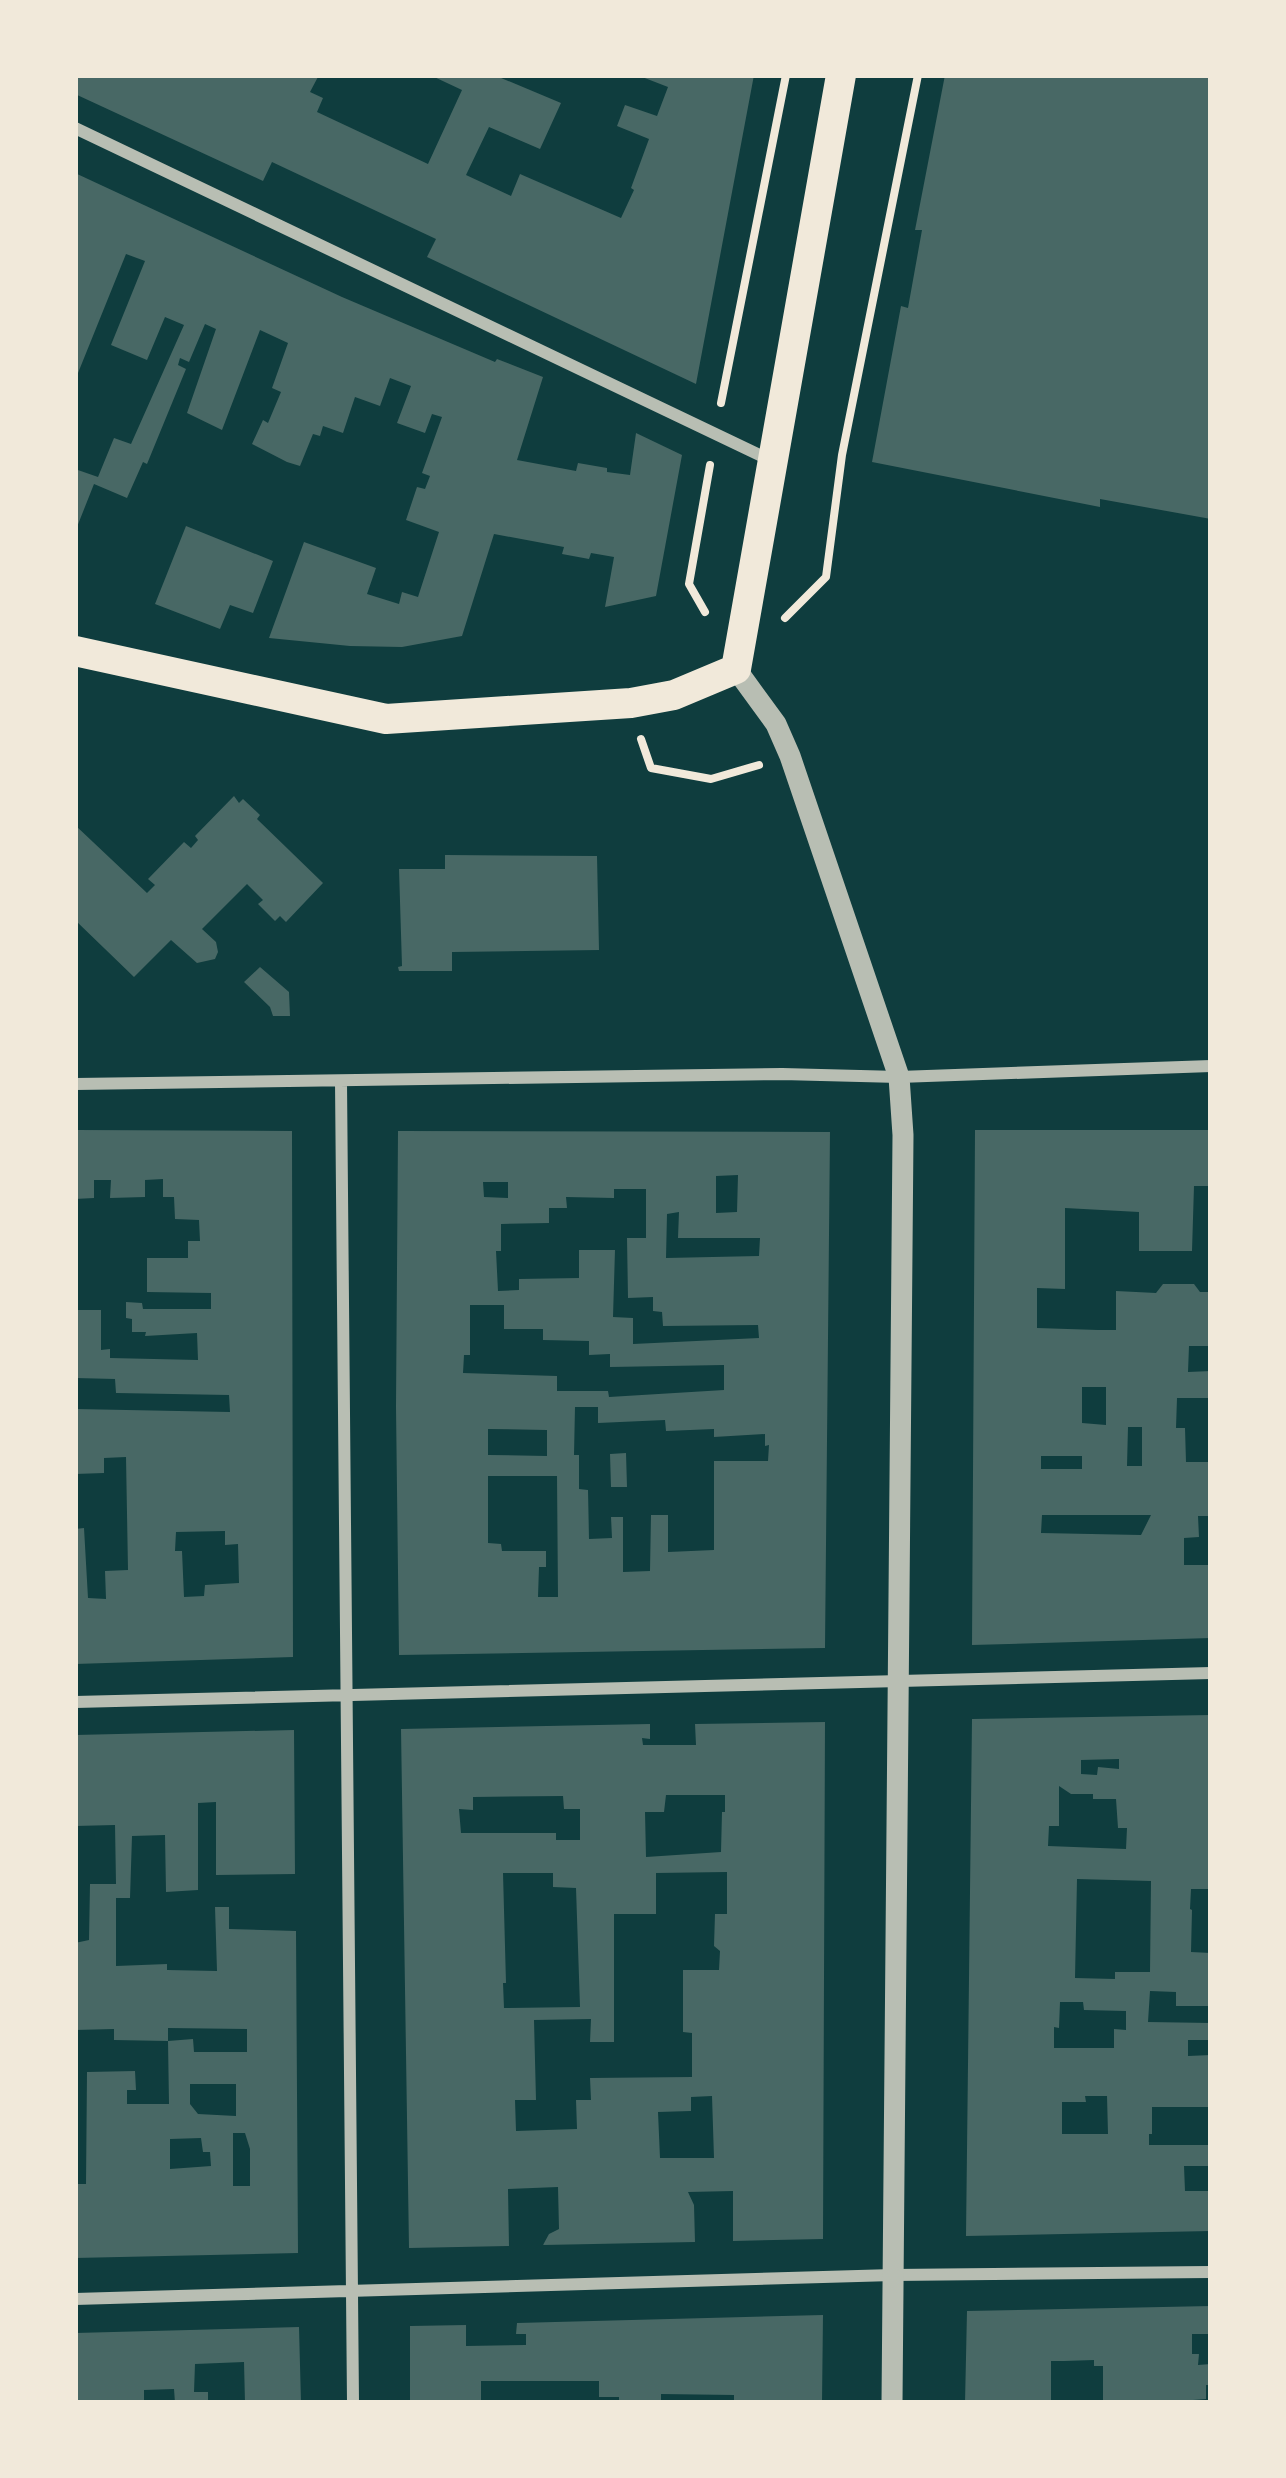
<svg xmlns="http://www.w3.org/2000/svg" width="1286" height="2478" font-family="Literata,serif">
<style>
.building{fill:#486865;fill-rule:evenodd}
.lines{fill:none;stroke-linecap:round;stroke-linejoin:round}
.path{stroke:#f1e9da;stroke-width:8}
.minor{stroke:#b8beb3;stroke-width:12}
.tertiary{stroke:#b8beb3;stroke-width:21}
.primary{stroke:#f1e9da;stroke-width:30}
</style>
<rect width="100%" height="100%" fill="#0f3d3e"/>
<!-- building -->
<path class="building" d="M75,75h244l-9,17 13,6 -6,14 111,52 34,-74 -32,-15h64l67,28 -21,46 -51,-22 -23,48 45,21 9,-22 101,44 13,-28 -3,-2 18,-49 -32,-13 8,-21 32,11 11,-29 -31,-12h117l-58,309 -269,-127 9,-18 -164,-77 -9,19 -188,-87z
M945,75h266v444l-111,-20v8l-228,-45 29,-156 7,2 14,-78h-7z
M75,173l267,124 153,65 2,-3 46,18 -26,83 59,11 2,-8 29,5v4l23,3 6,-42 46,22 -26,141 -51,11 9,-50 -23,-4 -2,6 -27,-5 2,-7 -70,-13 -32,102 -60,11 -52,-1 -81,-8 35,-96 72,26 -9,26 32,10 3,-12 16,5 21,-65 -33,-12 11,-33 8,2 5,-13 -8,-3 20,-56 -10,-3 -7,19 -28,-10 14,-37 -21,-8 -10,28 -25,-9 -12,36 -20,-7 -3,10 -7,-2 -13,32 -13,-4 -35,-18 11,-24 5,3 13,-31 -9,-4 16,-45 -28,-13 -38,100 -35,-17 29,-84 -11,-5 -16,38 -9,-4 -2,7 8,4 -39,95 -4,-2 -16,36 -33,-14 -19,48v-63l23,8 16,-39 17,6 53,-119 -19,-8 -18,43 -36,-15 34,-84 -19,-7 -48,119 -3,-2z
M186,526l87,35 -20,52 -23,-8 -10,24 -65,-25z
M234,796l5,7 4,-4 17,16 -3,4 66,64 -37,39 -6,-6 -5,5 -17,-17 5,-4 -16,-16 -45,45 14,13 2,10 -3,7 -18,4 -26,-23 -37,37 -59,-57v-95l72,68 8,-8 -7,-6 36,-37 7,6 7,-8 -3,-4z
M445,855l152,1 2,94 -147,2v19h-53l-1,-4 4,-1 -3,-97h46z
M260,967l29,25 1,24h-17l-3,-9 -26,-25z
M75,1130l217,1 1,526 -218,7v-135l9,-1 4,70 18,1 -1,-28 23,-1 -2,-113 -22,1v15l-29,1v-65l155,3 -1,-17 -113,-2 -1,-14 -40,-1v-68h26v40l9,-1v9l88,2 -1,-27 -52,3 1,-4h-14v-13l-6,-1v-16l16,1 1,6h68v-16l-64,-1v-34h41v-17h12l-1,-21 -24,-1 -1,-22h-11v-18l-18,1v17l-35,1 1,-18h-17v18l-19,1zM225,1531v14l13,-1 1,39 -34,2 -1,11 -20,1 -2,-46h-7l1,-19z
M975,1130h236v56h-17l-2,65h-53v-39l-74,-4v81l-28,-1v40l61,2h18v-39l40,2 7,-9h31l6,8h11v54h-22l-1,26 23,-1v27h-34l-1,30h9l1,34h25v54h-13l1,21 -15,1v27h27v73l-239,7zM1082,1387h24v38l-24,-2zM1128,1427h14v39h-15zM1041,1456h41v13h-41zM1042,1515h109l-10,20 -100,-2z
M398,1131l432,1 -5,516 -426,7 -3,-248zM738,1175l-1,37 -21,1v-37zM483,1182h25v16l-24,-1zM614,1189h32v49h-19l1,60 25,-1v14l9,1 1,14 95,-1 1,13 -126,6v-26l-20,-1 2,-67h-36v28l-60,1v11l-21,1 -2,-40h5v-27l48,-1v-15h18l-1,-11 48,1zM679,1212l-1,26h82l-1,18 -93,2 1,-44zM470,1305h34v24h39v11l46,1v14l21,-1v13l114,-2v25l-115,7 -1,-6h-51v-15l-94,-3 1,-18h6zM575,1407h23v16l67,-3 1,11 48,-2v8l51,-3v12l4,-1 -1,16h-54v89l-46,2v-37h-17l-1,56 -27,1v-55h-12l1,21 -23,1 -1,-49 -9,-1v-34h-5zM488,1429l59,1v26l-59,-1zM488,1476h69l1,121h-20l1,-30h7v-16h-44l-1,-7 -13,-1z
M626,1453l1,34h-16l-1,-33z
M1211,1715v174h-20l-1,20 2,1 -1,42 20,1v53h-35v-14l-26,-1 -2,31 63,1v17h-23v16l23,-1v52h-59v27h-3v11h62v21h-27l1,25h26v40l-245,5 6,-517zM1119,1759v10l-21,-2 -1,8 -16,-1v-14zM1059,1786l12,8h22v5h23l2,29h9l-1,21 -78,-3 1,-20h10zM1077,1879l74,2 -1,91h-35v7l-40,-1zM1060,2002h23l1,8 42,1v19l-12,-1v19h-60v-21l5,1zM1085,2096h22l1,38h-46v-32h24z
M825,1722l-2,517 -90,2v-50l-45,1 6,13 1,37 -152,3 6,-11 10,-5 -1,-42 -50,2 1,57 -100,2 -8,-519 249,-5v15l-8,-1 1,7h53l-1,-21zM666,1795h59v17h-3l-1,40 -75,5 -1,-45h19zM563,1796l1,13h16v31h-24v-7h-95l-2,-24 14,1v-13zM727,1872v42h-12l-1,32 6,5 -1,19h-36v62l9,1v44l-102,1 1,22h-15l1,29 -61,2 -1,-31h21l-2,-80 57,-1 -1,23h24v-128h42v-41zM503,1873h50v14l23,1 4,119 -76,1 -1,-25h3zM712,2096l2,62h-54l-2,-46 33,-1v-14z
M294,1730l1,144 -79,1v-73l-18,1v87l-32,2 -1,-57 -33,1 -2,62h-14v68l51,-2v6l50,1 -2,-64h14v22l67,2 2,322 -223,5v-74h11l1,-112 48,-1 1,19h-9v14h42l-1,-63 25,-2 1,13h53v-23l-79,-1v13l-54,-1v-11l-39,1v-87l14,-3 1,-56h26l-1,-59 -40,1v-91zM190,2084h46v32l-38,-2 -8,-10zM233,2133h12l5,16v37h-17zM201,2138l2,14h7l1,14 -41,3v-30z
M1211,2306v28h-19v20h7l-1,11 13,-1v21h-5v14l-13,1v3h-90v-37h-9v-6l-30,1h-13v42h-86l2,-92z
M823,2315l-1,88h-88v-8l-73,-1v9h-42v-6h-20v-16h-118v22h-71v-77l56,-1v21l60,-1v-11h-10l1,-11z
M299,2327l2,76h-56l-1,-41 -49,2 -1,28h14v11h-33l-1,-14 -30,1v13h-69v-70z"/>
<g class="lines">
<!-- path -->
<path class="path" d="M721,403l65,-328
M705,612l-16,-28 21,-119
M785,618l41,-41 16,-122 76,-380
M641,739l10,29 60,11 48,-14"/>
<!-- minor -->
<path class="minor" d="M75,128l697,333
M341,1082l12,1321
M75,1084l707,-10 117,3 312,-11
M75,1702l1136,-29
M75,2299l818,-24 318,-3"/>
<!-- tertiary -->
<path class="tertiary" d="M736,669l40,55 14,32 109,321 4,58 -11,1268"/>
<!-- primary -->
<path class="primary" d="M75,651l311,68 245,-16 43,-8 62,-26c36,-198 69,-396 105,-594"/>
</g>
<!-- border -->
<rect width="1286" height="2478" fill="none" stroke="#f1e9da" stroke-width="156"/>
</svg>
